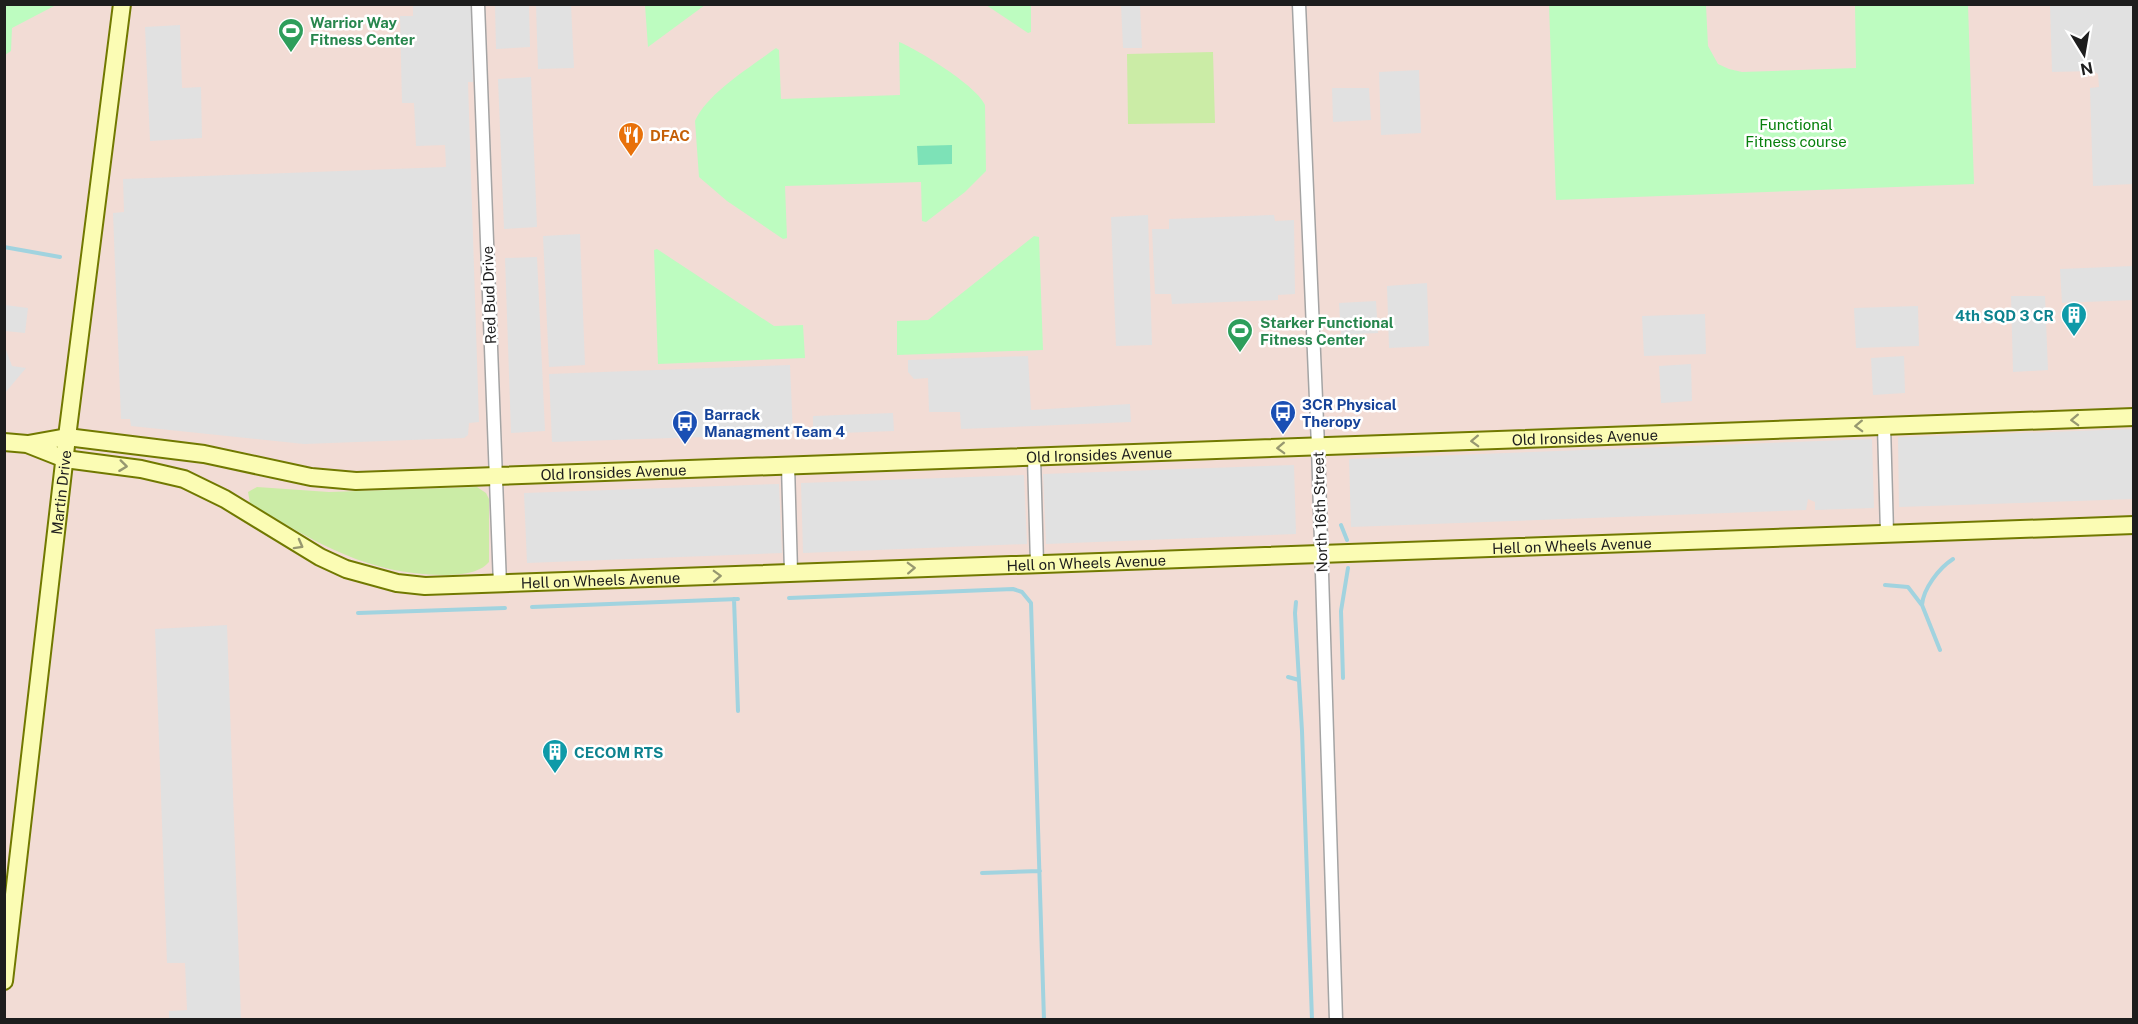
<svg xmlns="http://www.w3.org/2000/svg" width="2138" height="1024" font-family="'Public Sans',sans-serif">
<style>
.military{fill:#f2dcd5}
.grass{fill:#cbeca6}
.park{fill:#bdfcc0}
.pitch{fill:#7de2b7}
.parking{fill:#e1e1e1}
.lines{fill:none;stroke-linecap:round;stroke-linejoin:round}
.stream{stroke:#a1d3df;stroke-width:4}
.street-casing{stroke:#a4a4a4;stroke-width:15}
.secondary-casing{stroke:#717900;stroke-width:20}
.street{stroke:#fff;stroke-width:12}
.secondary{stroke:#fbfcb4;stroke-width:16}
.oneway{stroke:#979870}
.labels{text-anchor:middle;dominant-baseline:central;stroke-width:5;stroke-linejoin:round;paint-order:stroke}
.leisure-label{font-size:15px;font-weight:bold;fill:#27864d;stroke:#fff;text-anchor:start}
.park-label{font-size:15px;fill:#07800c;stroke:#fff}
.food-label{font-size:15px;font-weight:bold;fill:#c56008;stroke:#fff;text-anchor:start}
.street-label{font-size:15px;fill:#1d1d1d;stroke:#fff}
.culture-label{font-size:15px;font-weight:bold;fill:#0d838f;stroke:#fff;text-anchor:end}
.transit-label{font-size:15px;font-weight:bold;fill:#164399;stroke:#fff;text-anchor:start}
</style>
<rect width="100%" height="100%" fill="#efeae3"/>
<!-- military -->
<path class="military" d="M5,5h2128v1014l-2128,1z"/>
<!-- grass -->
<path class="grass" d="M1213,52l2,71 -87,1 -1,-70z
M257,487l72,5 148,-5 9,6 3,6v63c-10,12 -31,13 -47,13 -77,-1 -129,-34 -192,-72l-2,-11z"/>
<!-- park -->
<path class="park" d="M5,4h51v1l-44,23 -1,23 -6,4z
M645,5v-1l60,1 -57,42z
M986,5h45v27l-3,1z
M1549,5h157l2,41 10,18 11,5 13,3 114,-4 -1,-63h113l6,179 -418,16z
M899,42c20,8 79,45 86,63l1,66 -21,21 -39,30 -4,-1 -1,-39 -136,4 2,52 -4,1 -56,-38 -28,-24 -4,-56c12,-28 57,-55 81,-73l3,2 2,49 119,-4z
M1034,236l5,1 4,113 -146,5v-34l31,-1z
M657,249l117,77 29,-1 2,33 -147,6 -4,-114z"/>
<!-- pitch -->
<path class="pitch" d="M952,145v19l-34,1 -1,-19z"/>
<!-- parking -->
<path class="parking" d="M413,5h58l2,77h-5l11,340 -10,1 -1,12 -4,3 -160,6 -173,-18 -1,-7h-9l-8,-206 11,-1 -1,-33 323,-12 -1,-22 -29,1 -2,-43h-12l-2,-87h13z
M495,5h34l1,42 -34,2z
M536,5h35l3,63 -36,1z
M1121,5h19l2,43h-19z
M2050,5h83v179l-40,2 -3,-98 9,-1 -1,-13 -5,-3 -41,1z
M180,25l2,63 19,-1 1,51 -52,3 -5,-114z
M1419,70l2,63 -40,2 -2,-63z
M531,77l6,150 -33,2 -6,-150z
M1332,88h37l2,32 -38,2z
M1148,215l4,130 -36,1 -5,-129z
M1274,215l1,6 19,-1 1,74 -17,1v5l-106,4 -1,-10h-16l-3,-65h17v-10z
M580,234l5,131 -36,2 -6,-131z
M537,257l8,174 -34,2 -6,-175z
M2133,266v34l-71,3 -2,-34z
M1427,283l2,63 -40,2 -2,-62z
M2011,296h34l3,74 -35,2z
M1376,301l2,32 -37,2 -2,-32z
M5,305l23,3 -3,25 -20,-2z
M1918,306l1,40 -63,2 -2,-40z
M1705,314l1,40 -62,2 -2,-40z
M5,347l7,19 14,2 -21,25z
M1028,356l3,54 99,-6 1,18 -170,7 -1,-17h-31l-1,-34 -14,1 -6,-7v-12z
M1904,356l1,37 -32,2 -2,-37z
M1691,364l1,37 -31,2 -2,-37z
M790,365l3,69 -241,8 -3,-68z
M893,413l1,18 -81,3v-18z
M2133,429v70l-234,8 -1,-70z
M1872,439l2,69 -59,2v-8l-7,-3 -2,11 -455,17 -2,-68z
M1294,465l2,69 -250,10 -3,-70z
M1024,475l3,69 -224,9 -2,-70z
M779,484l3,69 -255,10 -3,-70z
M227,625l14,394h-72v-8l18,-1 -2,-47h-18l-12,-334z"/>
<g class="lines">
<!-- stream -->
<path class="stream" d="M4,247l56,10
M1341,525l6,15
M1885,585l23,2 13,17
M789,598l224,-9 9,3 9,11 13,417
M734,599l4,112
M1296,602l-1,11 7,118 10,289
M532,607l206,-8
M358,613l147,-5
M1940,650l-18,-45c1,-16 17,-37 31,-46
M1288,677l11,3
M1343,678l-2,-67 7,-43
M982,873l58,-2"/>
<defs>
<path id="street" d="M478,4l22,581
M1299,4l19,442 18,574
M1884,426l3,107
M1034,457l3,107
M788,465l3,107"/>
<g id="secondary">
<path id="s1" d="M4,442l23,2 38,15 76,10 43,10 41,20 95,58 26,12 51,14 28,3 1709,-61"/>
<path id="s2" d="M28,444l39,-7 137,17 107,23 45,4 1778,-64"/>
<path id="s3" d="M4,981l63,-544 55,-433"/>
</g>
</defs>
<!-- street casing -->
<use href="#street" class="street-casing"/>
<!-- secondary casing -->
<use href="#secondary" class="secondary-casing"/>
<!-- street -->
<use href="#street" class="street"/>
<!-- secondary -->
<use href="#secondary" class="secondary"/>
</g>
<!-- one-way arrows -->
<defs><path id="oneway-chevron" d="M-2-3.5L2.5 0L-2 3.5" fill="none" stroke-width="1.6" stroke-linecap="round" stroke-linejoin="round" transform="scale(1.5)"/></defs>
<g class="oneway">
<use href="#oneway-chevron" transform="translate(2075 420) rotate(178)"/>
<use href="#oneway-chevron" transform="translate(1859 426) rotate(178)"/>
<use href="#oneway-chevron" transform="translate(1475 441) rotate(178)"/>
<use href="#oneway-chevron" transform="translate(1281 448) rotate(178)"/>
<use href="#oneway-chevron" transform="translate(123 466) rotate(7)"/>
<use href="#oneway-chevron" transform="translate(299 545) rotate(29)"/>
<use href="#oneway-chevron" transform="translate(911 568) rotate(-2)"/>
<use href="#oneway-chevron" transform="translate(717 576) rotate(-2)"/>
</g>
<!-- icons -->
<defs>
<symbol id="stadium-pin" viewBox="-11 -11 22 30"><path d="M0 17L-7.5 6A9.5 9.5 0 1 1 7.5 6Z" fill="#2e9e5b" stroke="#fff"/><path d="M0-5a6.5 5 0 1 0 0 10a6.5 5 0 1 0 0-10ZM-3.5-1.8h7v3.6h-7Z" fill="#fff"/></symbol>
<symbol id="restaurant-pin" viewBox="-11 -11 22 30"><path d="M0 17L-7.5 6A9.5 9.5 0 1 1 7.5 6Z" fill="#e8710a" stroke="#fff"/><path d="M-5-6h1v4h1v-4h1v4h1v-4h1v5L-1.5 .5V6h-2V.5L-5-1ZM5-6V6H3V1.5H1.5Q1.5-4 5-6Z" fill="#fff"/></symbol>
<symbol id="building-pin" viewBox="-11 -11 22 30"><path d="M0 17L-7.5 6A9.5 9.5 0 1 1 7.5 6Z" fill="#0f9aa8" stroke="#fff"/><path d="M-4-6H4V6H1V3H-1V6H-4ZM-2.5-4.3h1.7v1.8h-1.7ZM.8-4.3h1.7v1.8H.8ZM-2.5-1h1.7V.8h-1.7ZM.8-1h1.7V.8H.8Z" fill="#fff"/></symbol>
<symbol id="bus-pin" viewBox="-11 -11 22 30"><path d="M0 17L-7.5 6A9.5 9.5 0 1 1 7.5 6Z" fill="#1a4fb4" stroke="#fff"/><path d="M-5-6H5V4H4V6H2V4H-2V6H-4V4H-5ZM-3.5-4V0h7V-4ZM-3.5 1.2v1.5H-2V1.2ZM2 1.2v1.5H3.5V1.2Z" fill="#fff"/></symbol>
</defs>
<g fill-rule="evenodd">
<use href="#stadium-pin" x="276" y="16" width="30" height="40"/>
<use href="#restaurant-pin" x="616" y="120" width="30" height="40"/>
<use href="#building-pin" x="2059" y="300" width="30" height="40"/>
<use href="#stadium-pin" x="1225" y="316" width="30" height="40"/>
<use href="#bus-pin" x="1268" y="398" width="30" height="40"/>
<use href="#bus-pin" x="670" y="408" width="30" height="40"/>
<use href="#building-pin" x="540" y="737" width="30" height="40"/>
</g>
<g class="labels">
<!-- leisure labels -->
<g class="leisure-label">
<text x="310" y="22">Warrior Way<tspan x="310" dy="17">Fitness Center</tspan></text>
<text x="1260" y="322">Starker Functional<tspan x="1260" dy="17">Fitness Center</tspan></text>
</g>
<!-- park labels -->
<g class="park-label">
<text x="1796" y="124">Functional<tspan x="1796" dy="17">Fitness course</tspan></text>
</g>
<!-- food labels -->
<g class="food-label">
<text x="650" y="135">DFAC</text>
</g>
<!-- street labels -->
<g class="street-label">
<text transform="translate(489 295) rotate(-92)">Red Bud Drive</text>
<text stroke="none"><textPath href="#s2" startOffset="1562">Old Ironsides Avenue</textPath></text>
<text stroke="none"><textPath href="#s2" startOffset="1076">Old Ironsides Avenue</textPath></text>
<text stroke="none"><textPath href="#s2" startOffset="590">Old Ironsides Avenue</textPath></text>
<text stroke="none"><textPath href="#s3" startOffset="492">Martin Drive</textPath></text>
<text transform="translate(1320 512) rotate(-92)">North 16th Street</text>
<text stroke="none"><textPath href="#s1" startOffset="1599">Hell on Wheels Avenue</textPath></text>
<text stroke="none"><textPath href="#s1" startOffset="1113">Hell on Wheels Avenue</textPath></text>
<text stroke="none"><textPath href="#s1" startOffset="627">Hell on Wheels Avenue</textPath></text>
</g>
<!-- culture labels -->
<g class="culture-label">
<text x="2054" y="315">4th SQD 3 CR</text>
<text x="574" y="752" text-anchor="start">CECOM RTS</text>
</g>
<!-- transit labels -->
<g class="transit-label">
<text x="1302" y="404">3CR Physical<tspan x="1302" dy="17">Theropy</tspan></text>
<text x="704" y="414">Barrack<tspan x="704" dy="17">Managment Team 4</tspan></text>
</g>
</g>
<!-- border -->
<rect width="2138" height="1024" fill="none" stroke="#1d1d1d" stroke-width="12"/>
<!-- north arrow -->
<g transform="translate(2084 54) rotate(169)" stroke="#ffffff" stroke-width="4.5" paint-order="stroke">
<path d="M0-4.5L10 22L0 15L-10 22Z" fill="#1d1d1d"/>
<text y="-9" font-size="16" font-weight="bold" text-anchor="middle" fill="#1d1d1d">N</text>
</g>
</svg>
